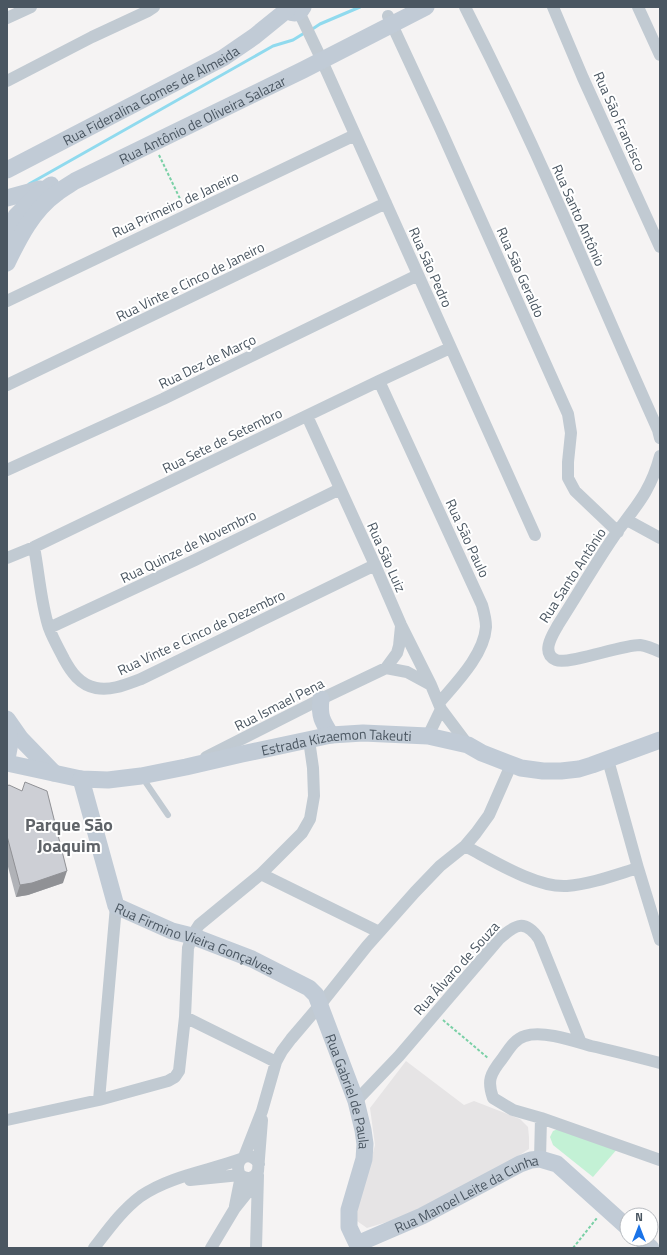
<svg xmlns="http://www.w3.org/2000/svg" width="667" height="1255" font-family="'Titillium Web',sans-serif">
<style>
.education{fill:#e6e4e5}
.park{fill:#c3f1d5}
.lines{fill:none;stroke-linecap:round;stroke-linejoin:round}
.stream{stroke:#90daee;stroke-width:3}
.path{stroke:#7ad0a6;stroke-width:2;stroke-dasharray:3 2;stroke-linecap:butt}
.lane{stroke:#c1cad2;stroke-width:6}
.street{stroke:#c1cad2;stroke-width:12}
.secondary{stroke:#c1cbd6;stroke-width:17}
.wall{fill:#b0b2b7}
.shaded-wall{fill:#909195}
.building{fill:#cdcfd5;stroke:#909195}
.labels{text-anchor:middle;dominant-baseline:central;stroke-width:4;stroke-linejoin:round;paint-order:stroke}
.street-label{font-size:14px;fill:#4a5661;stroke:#fff}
.district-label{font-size:18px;font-weight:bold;fill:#5f6368;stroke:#fff}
</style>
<rect width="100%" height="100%" fill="#f5f3f3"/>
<!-- education -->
<path class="education" d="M406,1061l58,44 10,-4 46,18 8,8 1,10v12l-20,13 -42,24 -70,33 -30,9 -10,-7 -1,-11 5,-13 14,-52 -5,-37z"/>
<!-- park -->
<path class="park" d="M560,1128l58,20 -25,29 -40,-32 -3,-8 3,-6z"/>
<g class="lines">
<!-- stream -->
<path class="stream" d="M311,30l9,-6 40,-17
M29,184l244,-138 20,-6 13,-8"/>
<!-- path -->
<path class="path" d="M159,155l24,50
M443,1020l45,38
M573,1248l24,-30"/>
<!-- lane -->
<path class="lane" d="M142,777l26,38"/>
<!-- street -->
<path class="street" d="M465,7c33,65 64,130 93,196 34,76 66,152 100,227l2,8
M553,7l30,71 77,169
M638,7l22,48
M299,12l19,40 217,483
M388,16l52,112 128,286 3,19 -3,29v16l7,13 43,41
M7,18l24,-11
M7,81l85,-44 56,-26 6,-4
M7,301l348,-166
M379,381l103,224c2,7 4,15 4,22 -2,28 -30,56 -47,76
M7,385l379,-182
M307,416l68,149 26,60 30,60 10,24 27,36
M660,456c-9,34 -23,49 -43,76 -21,30 -39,62 -59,93 -5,9 -18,28 -2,35 12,5 65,-15 84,-15 7,1 14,4 20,7
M7,470l156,-71 255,-124
M627,520l33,18
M34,547c5,26 7,57 15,81 4,11 10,21 15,31 7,13 16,26 32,29 16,3 31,-4 45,-9l234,-114
M7,558l27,-11 345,-166 71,-33
M49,628l146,-68 145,-71
M386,668l21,4 24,13
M428,736l13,-27
M206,757l115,-58 65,-31 11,-15 2,-7 2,-20
M608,760l30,108 22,72
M465,846c27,14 71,42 102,40 24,-2 48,-11 71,-18
M261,874l118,58
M185,1017l91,45
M660,1063c-23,-6 -46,-12 -69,-17 -17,-5 -48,-16 -66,-10 -11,3 -17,15 -23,23 -12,15 -15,22 -9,39l20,12 28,8 119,42
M99,1100l17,-194
M356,1101l43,-45 100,-117c17,-15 26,-20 40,0l42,104
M7,1120l92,-20 69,-19 7,-4 4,-6 6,-54 3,-69 4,-12 7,-11 62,-51 41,-41 8,-14 4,-23 -1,-28 -4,-28
M244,1157l18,-46 14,-49 6,-11 9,-12 29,-34 47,-59 48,-54 25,-26 25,-20 11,-13 13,-18 22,-50
M540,1159l1,-41
M259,1164c-9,-16 -27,-5 -19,11 7,5 14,4 18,-4l4,-51
M190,1180l50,-5
M235,1206l6,-30
M94,1248c14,-18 28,-38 47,-52 29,-20 67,-25 100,-37
M211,1248l24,-40 12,-15 7,-16
M256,1248l2,-73"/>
<!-- secondary -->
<g class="secondary">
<path d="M285,7c5,8 14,8 18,0"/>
<path id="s1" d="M7,170l216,-112 32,-22 32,-26"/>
<path d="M7,198l33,-9"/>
<path d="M7,239l9,-23 20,-20 15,-11"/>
<path id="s2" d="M7,263c12,-25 26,-53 50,-70 5,-4 12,-8 18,-12l228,-111 123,-63"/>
<path d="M321,699c-2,17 1,22 10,36"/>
<path d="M7,719l14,20 33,34"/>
<path d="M7,759l3,-16 -3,-21"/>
<path id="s3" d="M7,763l74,16 27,1 33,-4 45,-9 56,-13 89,-19 32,-2 65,3 40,9 14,8 39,15 22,3h18l18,-2 13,-4 68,-25"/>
<path id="s4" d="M81,779l35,127 56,25 20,5 60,23 57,29 7,7 40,106 7,29 2,14 -1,15 -15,51v17l8,17 65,-28 98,-52 11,-4 9,-1 17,5 70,63"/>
<path d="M641,1239l10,9"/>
</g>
</g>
<!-- wall -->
<path class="wall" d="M7,786l56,97 -35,12 -12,2 -9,-34z"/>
<!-- shaded-wall -->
<path class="shaded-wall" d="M67,871l-4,12 -35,12 -12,2 4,-12z"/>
<!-- building -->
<path class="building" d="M25,782l22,9 20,80 -35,12 -12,2 -13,-49v-50l2,-1 13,6z"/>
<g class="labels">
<!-- street labels -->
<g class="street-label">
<text stroke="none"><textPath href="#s1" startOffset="162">Rua Fideralina Gomes de Almeida</textPath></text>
<text stroke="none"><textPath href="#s2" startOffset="250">Rua Antônio de Oliveira Salazar</textPath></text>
<text transform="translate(620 121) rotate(66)">Rua São Francisco</text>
<text transform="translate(175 204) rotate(-25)">Rua Primeiro de Janeiro</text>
<text transform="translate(579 215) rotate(66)">Rua Santo Antônio</text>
<text transform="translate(431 267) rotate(66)">Rua São Pedro</text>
<text transform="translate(521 272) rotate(66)">Rua São Geraldo</text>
<text transform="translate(190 281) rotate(-26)">Rua Vinte e Cinco de Janeiro</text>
<text transform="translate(207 361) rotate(-26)">Rua Dez de Março</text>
<text transform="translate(222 440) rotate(-26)">Rua Sete de Setembro</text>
<text transform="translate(468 538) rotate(65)">Rua São Paulo</text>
<text transform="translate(188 546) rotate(-26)">Rua Quinze de Novembro</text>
<text transform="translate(387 557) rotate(66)">Rua São Luiz</text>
<text transform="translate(572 575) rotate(-57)">Rua Santo Antônio</text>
<text transform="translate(201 632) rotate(-25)">Rua Vinte e Cinco de Dezembro</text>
<text transform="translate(279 704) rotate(-27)">Rua Ismael Pena</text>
<text stroke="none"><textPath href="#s3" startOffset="335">Estrada Kizaemon Takeuti</textPath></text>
<text stroke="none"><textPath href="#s4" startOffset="217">Rua Firmino Vieira Gonçalves</textPath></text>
<text transform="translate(456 968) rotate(-48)">Rua Álvaro de Souza</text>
<text stroke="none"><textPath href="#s4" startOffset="454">Rua Gabriel de Paula</textPath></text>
<text stroke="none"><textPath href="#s4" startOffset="734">Rua Manoel Leite da Cunha</textPath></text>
</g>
<!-- district labels -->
<g class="district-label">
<text x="69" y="824">Parque São<tspan x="69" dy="21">Joaquim</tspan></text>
</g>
</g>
<!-- border -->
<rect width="667" height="1255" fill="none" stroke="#4a5661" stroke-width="16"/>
<!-- north arrow -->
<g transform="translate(639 1227)"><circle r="19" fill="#ffffff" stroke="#b7bbc0"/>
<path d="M0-3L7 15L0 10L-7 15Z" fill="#1a73e8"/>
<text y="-6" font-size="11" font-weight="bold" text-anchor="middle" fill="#4a5661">N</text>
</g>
</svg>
